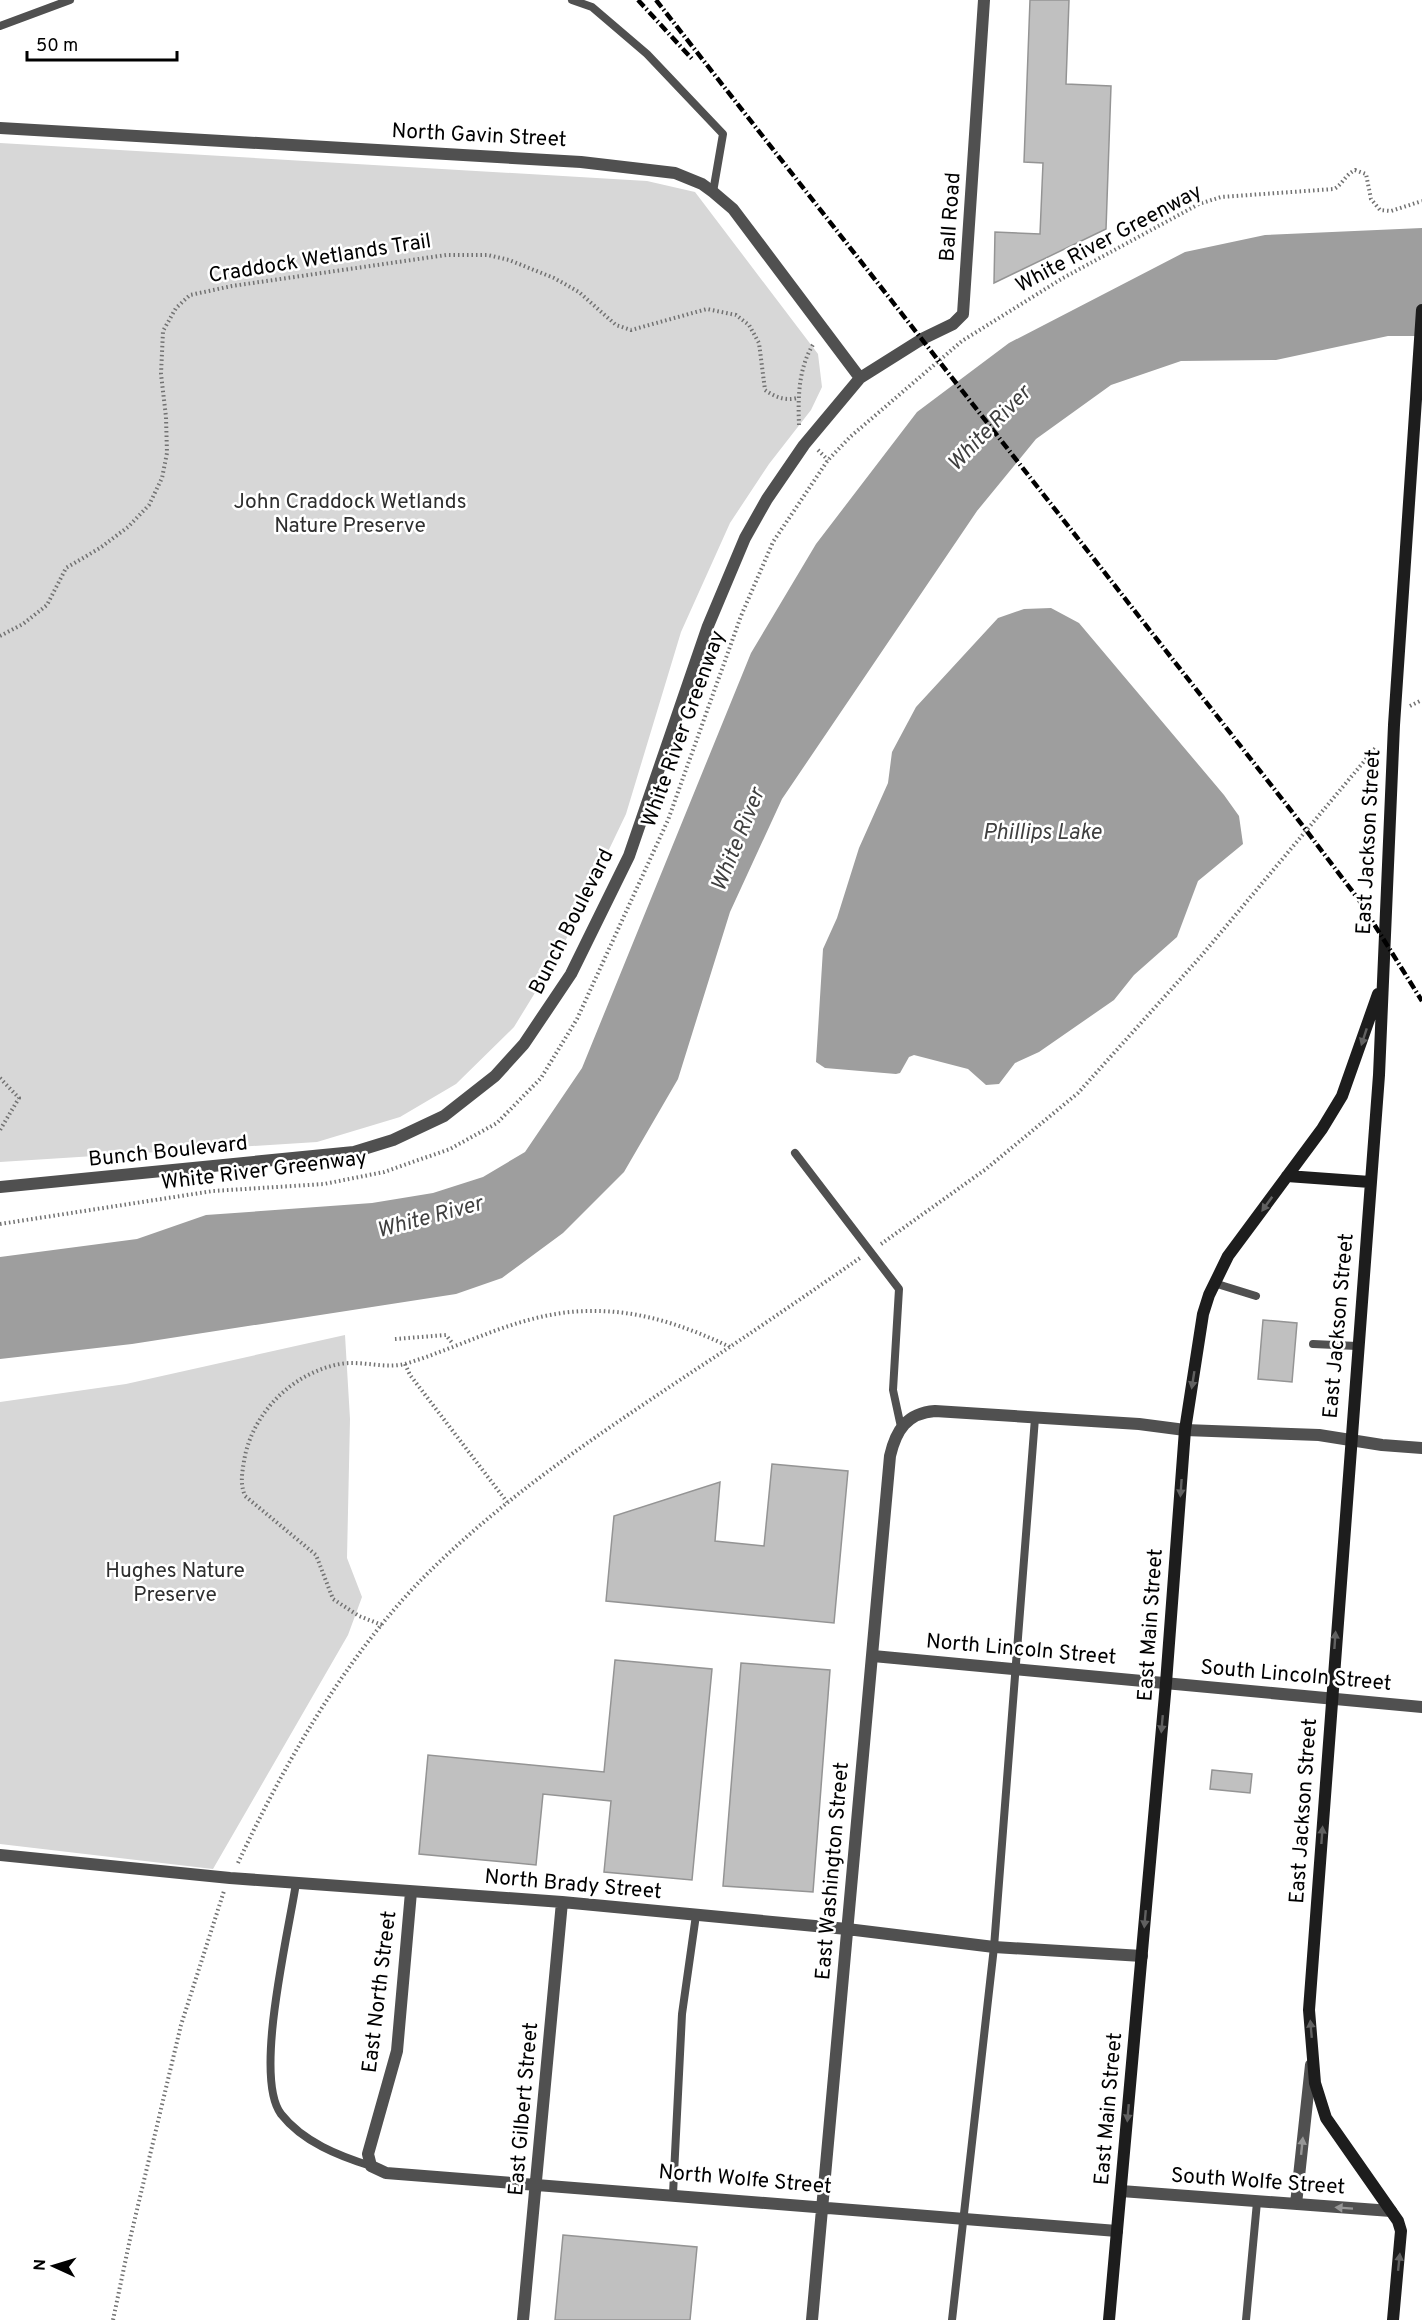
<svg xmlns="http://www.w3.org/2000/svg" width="1422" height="2320" font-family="Overpass,sans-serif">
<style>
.green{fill:#d7d7d7}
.water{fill:#9e9e9e}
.building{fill:#c0c0c0;stroke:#949494;stroke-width:1.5}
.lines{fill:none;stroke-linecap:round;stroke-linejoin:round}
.path{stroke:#727272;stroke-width:4;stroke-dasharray:1.5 3;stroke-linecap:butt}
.service{stroke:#505050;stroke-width:8}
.minor{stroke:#505050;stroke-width:12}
.secondary{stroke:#1d1d1d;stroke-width:12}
.rail{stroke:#000;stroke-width:4.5;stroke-dasharray:9 3 1.5 3;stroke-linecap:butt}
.oneway{fill:#616161}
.oneway2{fill:#969696}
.labels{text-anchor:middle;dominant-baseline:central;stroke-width:5;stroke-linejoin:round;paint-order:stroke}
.street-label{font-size:21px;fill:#000;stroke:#fff}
.park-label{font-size:21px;fill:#2e2e2e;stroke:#fff}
.water-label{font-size:22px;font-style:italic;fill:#3f3f3f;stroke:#fff}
</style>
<rect width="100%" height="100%" fill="#fff"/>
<!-- green -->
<path class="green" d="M0,143l647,38 48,11 123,162 4,33 -11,23 -42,54 -39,59 -49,109 -55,182 -66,138 -46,75 -58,57 -56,33 -83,25 -317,20z
M345,1335l5,84 -3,139 15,39 -14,38 -135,234 -213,-25v-442l126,-18z"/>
<!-- water -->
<path class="water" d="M1422,228v108h-34l-112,24 -95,1 -70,24 -75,54 -59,72 -195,288 -52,113 -52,167 -54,93 -61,61 -61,45 -46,16 -324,50 -132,15v-102l137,-18 69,-24 166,-12 61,-10 50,-16 42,-25 57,-84 169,-415 65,-109 101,-132 92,-69 176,-91 80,-17z
M1051,608l28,15 145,172 15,21 4,28 -45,37 -21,56 -43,38 -20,25 -75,52 -24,11 -16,21 -13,1 -18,-16 -54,-14 -5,2 -9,16 -4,1 -71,-6 -9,-6 7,-113 14,-31 22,-70 29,-65 4,-31 24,-45 82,-89 26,-9z"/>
<!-- building -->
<path class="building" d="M1030,0h39l-3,84 45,2 -5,143 -112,54 1,-51 45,2 3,-71 -19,-1z
M1263,1320l34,3 -5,59 -34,-3z
M772,1464l76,7 -14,152 -228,-22 8,-85 106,-34 -5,59 49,5z
M615,1660l97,9 -20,211 -88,-8 7,-71 -68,-7 -7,71 -117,-11 9,-99 176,17z
M741,1663l89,7 -17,222 -90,-6z
M1212,1770l40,4 -2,19 -40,-4z
M563,2235l134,12 -7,73h-135z"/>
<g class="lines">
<!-- path -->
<path class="path" d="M799,425c-1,-27 -1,-57 15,-82
M818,450l10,10
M0,636l23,-12 24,-19 19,-37 34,-20 28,-21 21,-22 13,-27 5,-25 -1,-36 -5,-43 2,-43 13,-23 14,-13 42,-9 214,-31h42l21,5 45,18 25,14 37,33 15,5 76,-21 29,6 13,10 10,18 6,47c10,7 20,11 32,8
M1410,706l12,-6
M0,1078l19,20 -19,32
M0,1224l213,-33 111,-7 60,-12 66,-23 47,-26 44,-45 36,-59 91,-199 73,-204 32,-74 55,-82 22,-23 112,-96 101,-63 136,-74 22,-7 113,-8c9,-5 11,-14 21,-19l11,4 5,25 9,11 11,1 31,-10
M881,1244l105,-75 92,-76 124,-138 175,-209
M395,1339l51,-4 7,9
M405,1364l5,11 97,127
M382,1625l-23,-9 -26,-17 -17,-44 -71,-59c-5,-13 -3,-22 -1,-35 8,-48 48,-88 96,-97 23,-4 46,6 68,-1 61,-19 117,-52 182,-52 50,-1 96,15 140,36
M238,1863c46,-99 107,-205 184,-284 81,-82 177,-145 273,-209 55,-36 110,-74 165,-112
M113,2320l17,-81 51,-214 43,-134"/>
<!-- service -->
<path class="service" d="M572,0l20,7 55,47 76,80 -10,58
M0,26l70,-26
M795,1153l104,136 -6,101 8,37
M1214,1283l42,13
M1313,1344l44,2
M296,1883c-7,48 -43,194 -15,231 22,28 58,42 90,52
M673,2194l9,-180 14,-99
M952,2320l42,-373 41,-529
M1246,2320l11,-118"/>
<!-- minor -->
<path class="minor" d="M0,128l581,34 94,11 27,11 11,8 20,17 127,169
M0,1187l354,-35 39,-12 51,-24 51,-40 29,-32 47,-70 58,-118 79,-230 37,-88 22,-39 37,-54 56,-67 62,-39 31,-15 10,-10 21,-314
M873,1656l549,51
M0,1855l230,23 332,24 285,27 147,18 148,9
M411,1892l-14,159 -29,103 3,12 15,7 731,58
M1121,2191l270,20
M1296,2204l15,-139
M523,2320l39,-418
M812,2320l78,-864c6,-26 17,-43 45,-45l204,13 46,6 134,5 63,10 40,3"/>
<!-- secondary -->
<path class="secondary" d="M1287,1176l83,6
M1109,2320l57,-637 19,-253 18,-116 6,-19 19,-39 94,-127 20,-33 36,-102
M1393,2320l8,-89 -3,-10 -72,-103 -11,-35 -6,-73 70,-935 15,-350 28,-415"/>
<!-- rail -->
<path class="rail" d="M638,0l55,60
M656,0l637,813 66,87 63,101"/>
</g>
<!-- one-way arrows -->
<defs><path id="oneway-solid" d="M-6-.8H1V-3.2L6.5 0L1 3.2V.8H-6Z" transform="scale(1.5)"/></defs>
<g class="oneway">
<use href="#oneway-solid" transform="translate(1364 1037) rotate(108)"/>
<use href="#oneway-solid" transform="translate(1267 1204) rotate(126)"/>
<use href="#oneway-solid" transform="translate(1193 1380) rotate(99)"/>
<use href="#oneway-solid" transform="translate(1181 1488) rotate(94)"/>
<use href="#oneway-solid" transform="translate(1335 1640) rotate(-86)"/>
<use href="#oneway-solid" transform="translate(1162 1724) rotate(95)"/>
<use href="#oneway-solid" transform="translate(1322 1835) rotate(-86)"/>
<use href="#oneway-solid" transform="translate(1145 1919) rotate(95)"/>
<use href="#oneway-solid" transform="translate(1311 2029) rotate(-95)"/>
<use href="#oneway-solid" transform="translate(1128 2113) rotate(95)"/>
<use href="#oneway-solid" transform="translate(1399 2262) rotate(-84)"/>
</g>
<g class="oneway2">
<use href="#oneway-solid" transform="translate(1302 2146) rotate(-84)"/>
<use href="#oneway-solid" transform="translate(1344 2208) rotate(-176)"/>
</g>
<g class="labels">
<!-- street labels -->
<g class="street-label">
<text transform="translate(479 136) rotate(3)">North Gavin Street</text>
<text transform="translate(951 217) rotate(-86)">Ball Road</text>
<text transform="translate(1109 239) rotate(-28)">White River Greenway</text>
<text transform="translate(320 259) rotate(-9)">Craddock Wetlands Trail</text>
<text transform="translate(684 729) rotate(-70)">White River Greenway</text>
<text transform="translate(1369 842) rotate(-87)">East Jackson Street</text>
<text transform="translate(572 922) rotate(-63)">Bunch Boulevard</text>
<text transform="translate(168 1152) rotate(-6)">Bunch Boulevard</text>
<text transform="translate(264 1171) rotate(-7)">White River Greenway</text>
<text transform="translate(1339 1326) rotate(-85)">East Jackson Street</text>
<text transform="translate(1151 1625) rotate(-86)">East Main Street</text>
<text transform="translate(1021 1650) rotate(5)">North Lincoln Street</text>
<text transform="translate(1296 1676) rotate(5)">South Lincoln Street</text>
<text transform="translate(1304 1811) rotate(-86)">East Jackson Street</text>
<text transform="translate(833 1871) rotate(-85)">East Washington Street</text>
<text transform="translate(573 1885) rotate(5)">North Brady Street</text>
<text transform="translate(380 1992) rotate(-83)">East North Street</text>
<text transform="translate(524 2109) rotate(-85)">East Gilbert Street</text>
<text transform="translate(1109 2109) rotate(-85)">East Main Street</text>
<text transform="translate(745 2180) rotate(5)">North Wolfe Street</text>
<text transform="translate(1258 2182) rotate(4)">South Wolfe Street</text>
</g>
<!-- park labels -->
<g class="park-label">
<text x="350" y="502">John Craddock Wetlands<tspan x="350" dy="24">Nature Preserve</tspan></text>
<text x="175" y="1571">Hughes Nature<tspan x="175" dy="24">Preserve</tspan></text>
</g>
<!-- water labels -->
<g class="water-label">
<text transform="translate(990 429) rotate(-46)">White River</text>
<text x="1042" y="833">Phillips Lake</text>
<text transform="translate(739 840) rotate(-68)">White River</text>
<text transform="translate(430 1218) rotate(-15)">White River</text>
</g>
</g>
<!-- north arrow -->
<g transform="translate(54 2266) rotate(274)" stroke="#ffffff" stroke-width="4.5" paint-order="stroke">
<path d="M0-4.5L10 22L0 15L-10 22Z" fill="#000000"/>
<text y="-9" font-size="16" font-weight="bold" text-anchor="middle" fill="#000000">N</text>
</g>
<!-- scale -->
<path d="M27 51v9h150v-9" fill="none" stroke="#000000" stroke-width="3"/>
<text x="36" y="51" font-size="18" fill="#000000" stroke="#ffffff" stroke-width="4.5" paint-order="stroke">50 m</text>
</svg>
